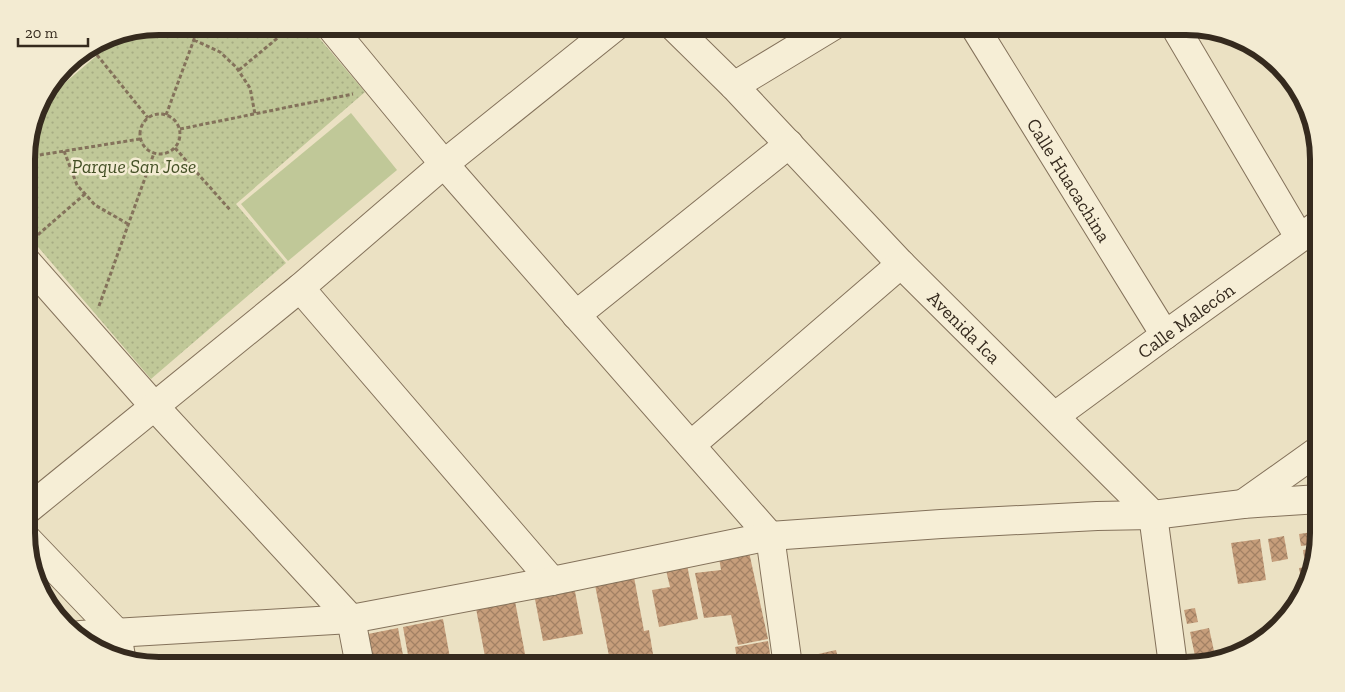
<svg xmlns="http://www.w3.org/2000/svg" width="1345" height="692" font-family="'Zilla Slab',serif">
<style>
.park{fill:url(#park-dots)}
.pitch{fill:#c0c898}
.building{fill:url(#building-cross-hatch)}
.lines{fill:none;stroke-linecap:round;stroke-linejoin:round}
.minor-casing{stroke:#84725b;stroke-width:30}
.path{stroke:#84725b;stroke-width:3;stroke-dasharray:4 2.5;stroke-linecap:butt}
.minor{stroke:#f6eed6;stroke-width:28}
.labels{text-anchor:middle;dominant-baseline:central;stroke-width:5;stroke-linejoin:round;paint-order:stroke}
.park-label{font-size:19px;font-style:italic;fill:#445026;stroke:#f3ebd2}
.street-label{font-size:19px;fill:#352a1e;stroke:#f3ebd2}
.rim{fill:none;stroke:#352a1e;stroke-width:6}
</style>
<defs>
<pattern id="park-dots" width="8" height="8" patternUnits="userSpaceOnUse" patternTransform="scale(1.25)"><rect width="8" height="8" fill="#c0c898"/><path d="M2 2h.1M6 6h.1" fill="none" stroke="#a6ac83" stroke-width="1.8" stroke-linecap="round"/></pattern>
<pattern id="building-cross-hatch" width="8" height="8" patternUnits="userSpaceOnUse" patternTransform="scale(1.25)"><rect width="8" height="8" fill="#c69e7b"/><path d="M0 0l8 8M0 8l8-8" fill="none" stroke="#a28164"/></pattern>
</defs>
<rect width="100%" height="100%" fill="#ebe1c3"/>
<!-- park -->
<path class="park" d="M159,26h150l56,66 -129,112 50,59 -135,116 -124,-145v-84l12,-45 83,-71z"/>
<!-- pitch -->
<path class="pitch" d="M351,113l46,57 -109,91 -47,-57z"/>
<!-- building -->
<path class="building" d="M1319,531l-3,13 -15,2 -2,-12z
M1284,536l4,23 -16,3 -4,-23z
M1260,539l6,41 -28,4 -7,-41z
M1315,548l-5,21 -4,1 -3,-20z
M749,552l19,87 -30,6 -7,-30 -27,3 -9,-45 26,-3 -2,-12z
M687,565l11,54 -39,8 -7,-37 18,-3 -4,-17z
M1305,567l1,4 4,-1 -6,23 -5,-25z
M634,577l10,54 5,-1 5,30 -27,6h-16l-16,-81z
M573,581l10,53 -40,7 -10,-52z
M514,596l11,58 -39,8 -11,-59z
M1195,608l3,14 -11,2 -3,-14z
M443,619l7,39 -40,8 -7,-39z
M398,628l7,38h-36l-6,-31z
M1209,628l5,23 -19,5 -5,-24z
M768,641l4,25h-34l-3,-19z
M836,650l4,16h-42l-2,-7z
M1208,656l1,4 -14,5 -1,-6z"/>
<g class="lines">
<defs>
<g id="minor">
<path d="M330,26l114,138 326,372 18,130"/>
<path id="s1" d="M673,26l61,60 167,178 252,251 20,150"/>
<path id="s2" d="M974,26l191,309"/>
<path d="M1178,32l121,205"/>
<path d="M734,86l99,-60"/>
<path d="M27,262l128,145 196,212 9,47"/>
<path d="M300,288l252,293"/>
<path d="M576,315l213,-171"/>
<path id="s3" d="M1055,416l110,-81 153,-110"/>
<path d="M691,445l210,-181"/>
<path d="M1243,504l76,-54"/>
<path d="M27,510l273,-222 144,-124 172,-138"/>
<path d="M27,539l90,94 4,24"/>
<path d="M80,635l271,-16 201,-38 218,-45 171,-12 156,-8 56,-1 90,-11 76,-5"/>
</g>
</defs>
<!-- minor casing -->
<use href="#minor" class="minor-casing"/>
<!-- path -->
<path class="path" d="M194,40l26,12 16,15 14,21 5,26
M97,55l51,63
M239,70l53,-44
M140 134a20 20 0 1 1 40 0a20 20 0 1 1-40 0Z
M166,115l33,-89
M180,129l173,-35
M175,148l56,63
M64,151l13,34 18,20 33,19
M27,157l113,-18
M33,239l52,-45
M99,306l55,-153"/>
<!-- minor -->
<use href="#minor" class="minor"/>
</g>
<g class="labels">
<!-- park labels -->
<g class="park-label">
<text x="134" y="166">Parque San Jose</text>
</g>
<!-- street labels -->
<g class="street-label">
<text stroke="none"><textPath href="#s2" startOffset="181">Calle Huacachina</textPath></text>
<text stroke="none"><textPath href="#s3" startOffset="162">Calle Malecón</textPath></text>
<text stroke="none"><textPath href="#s1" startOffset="419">Avenida Ica</textPath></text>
</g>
</g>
<!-- crop -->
<path d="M0 0H1345V692H0ZM159 35H1186A124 124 0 0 1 1310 159V533A124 124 0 0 1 1186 657H159A124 124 0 0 1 35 533V159A124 124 0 0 1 159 35Z" fill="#f3ebd2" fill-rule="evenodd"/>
<path class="rim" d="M159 35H1186A124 124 0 0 1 1310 159V533A124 124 0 0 1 1186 657H159A124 124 0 0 1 35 533V159A124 124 0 0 1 159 35Z"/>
<!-- scale -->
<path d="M18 38v8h70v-8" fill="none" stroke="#352a1e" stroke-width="2.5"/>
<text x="25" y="38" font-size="15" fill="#352a1e" stroke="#f3ebd2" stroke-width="4" paint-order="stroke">20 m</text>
</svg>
